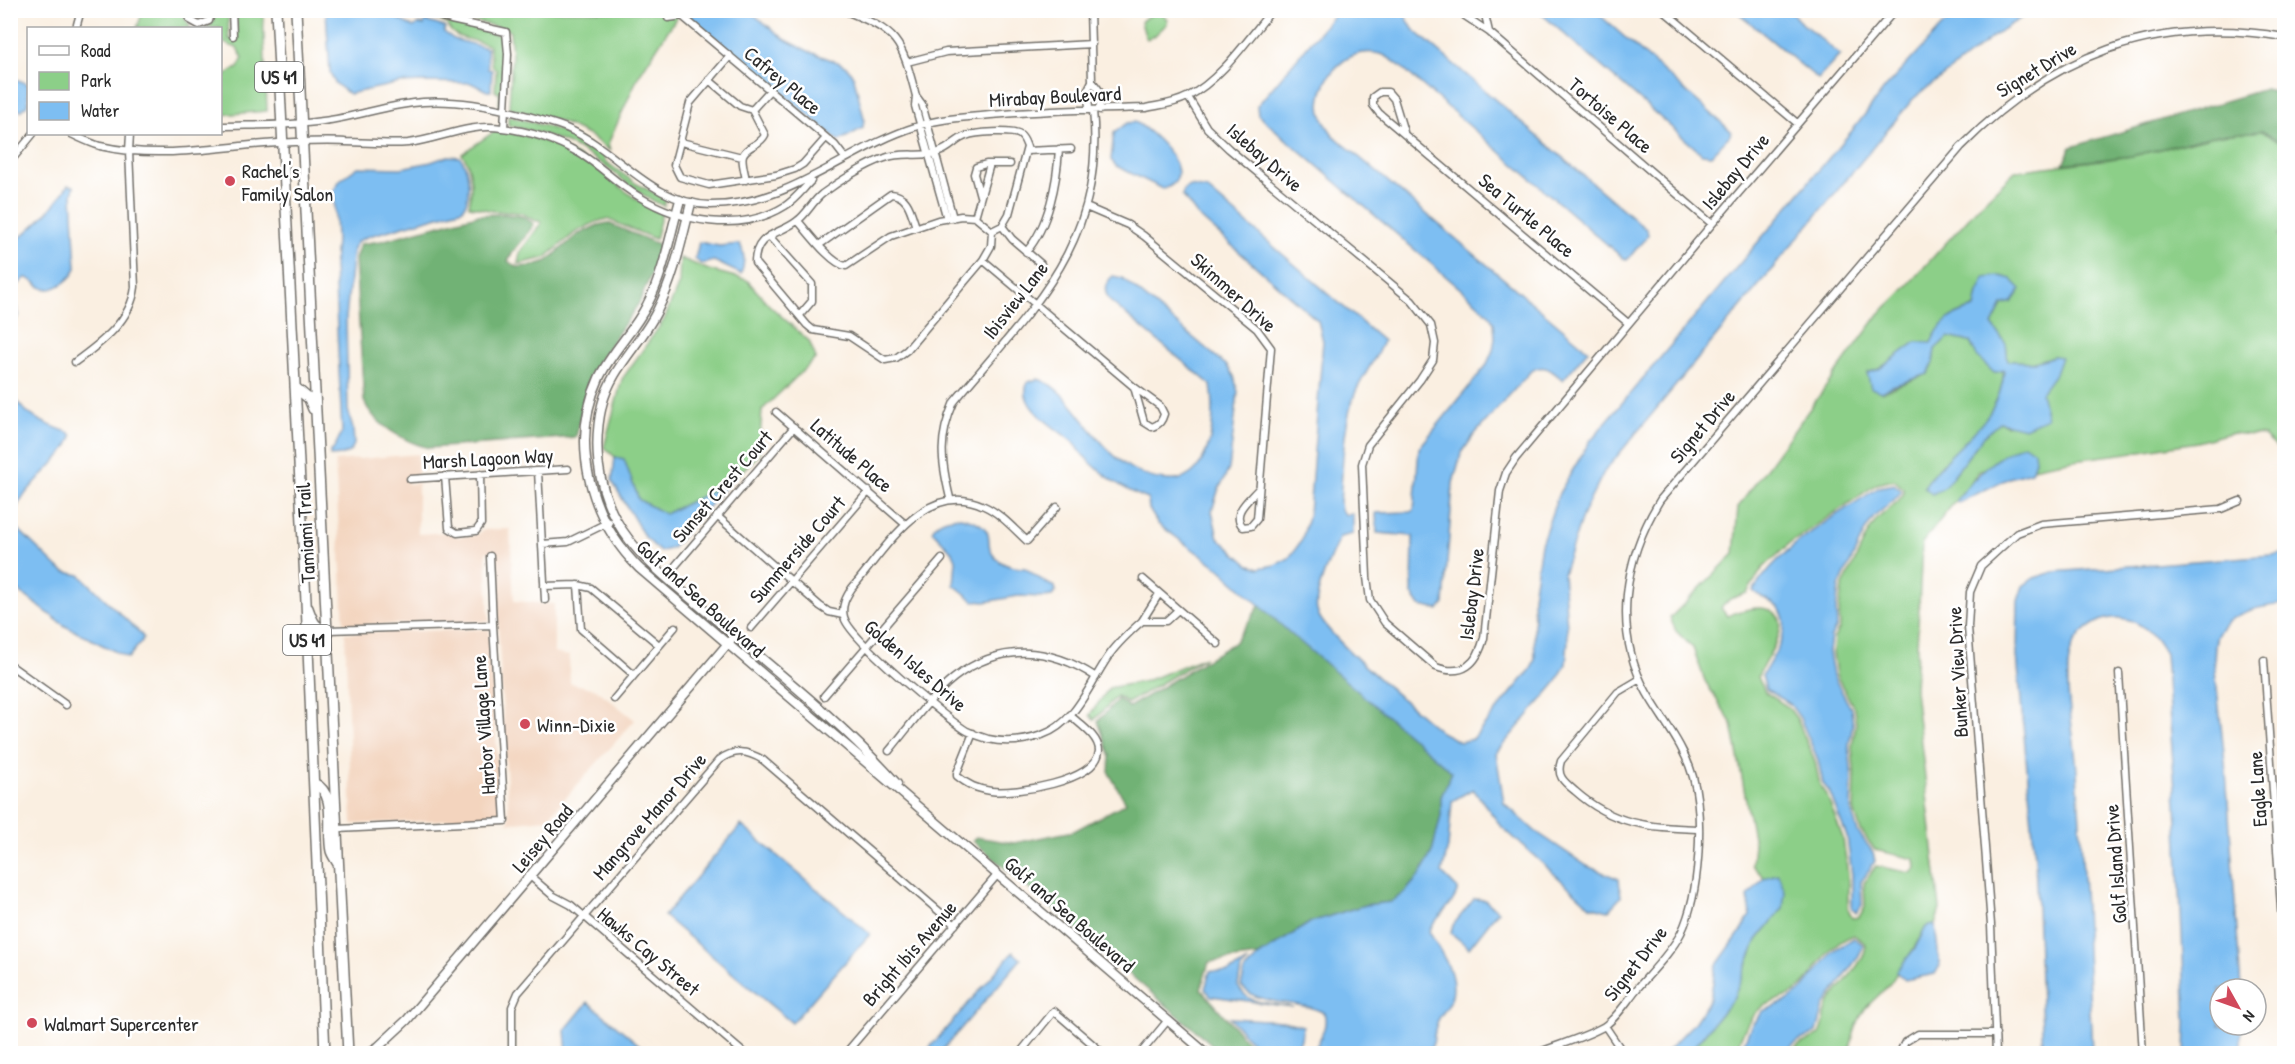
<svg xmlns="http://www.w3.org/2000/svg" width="2295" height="1064" font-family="'Patrick Hand',sans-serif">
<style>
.built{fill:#f3d4be}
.green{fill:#8ccf88;stroke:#5c7d5a;stroke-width:1.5;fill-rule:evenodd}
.forest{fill:#71b274;stroke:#4e6e50;stroke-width:1.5}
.water{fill:#7dbef2;stroke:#54748e;stroke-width:1.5}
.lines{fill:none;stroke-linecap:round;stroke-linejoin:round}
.street-casing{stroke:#73706b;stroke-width:9}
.secondary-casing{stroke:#73706b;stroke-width:11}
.primary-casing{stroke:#73706b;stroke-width:12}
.street{stroke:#fff;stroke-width:6}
.secondary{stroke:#fff;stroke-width:8}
.primary{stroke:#fff;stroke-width:9}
.poi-dot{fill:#d1495b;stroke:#fff;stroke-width:2}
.labels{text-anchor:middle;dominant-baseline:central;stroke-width:5;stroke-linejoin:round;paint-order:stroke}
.shield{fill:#fff;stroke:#6b6b6b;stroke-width:1.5}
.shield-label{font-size:18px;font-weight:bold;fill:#2b2b2b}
.street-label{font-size:20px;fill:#2b2b2b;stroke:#fff}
.poi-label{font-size:20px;fill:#2b2b2b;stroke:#fff;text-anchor:start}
</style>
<rect width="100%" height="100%" fill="#fff"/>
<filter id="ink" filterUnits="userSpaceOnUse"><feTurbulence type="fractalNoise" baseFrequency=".0167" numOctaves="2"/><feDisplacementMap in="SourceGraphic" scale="12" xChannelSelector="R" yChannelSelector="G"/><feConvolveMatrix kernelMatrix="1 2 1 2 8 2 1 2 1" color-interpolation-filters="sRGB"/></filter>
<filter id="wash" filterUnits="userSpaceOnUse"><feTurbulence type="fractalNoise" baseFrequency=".008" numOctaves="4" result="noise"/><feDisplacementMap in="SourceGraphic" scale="24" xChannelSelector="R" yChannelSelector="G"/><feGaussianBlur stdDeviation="1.35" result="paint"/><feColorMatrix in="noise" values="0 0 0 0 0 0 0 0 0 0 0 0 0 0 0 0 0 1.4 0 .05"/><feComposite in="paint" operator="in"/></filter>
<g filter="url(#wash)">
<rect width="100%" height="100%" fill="#faefe1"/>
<!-- built -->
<path class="built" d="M418,454v22l-12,1 2,7 10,-1v51l31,-2 9,5 19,-2 5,-5 28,-1 4,72 40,3v49l15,3 1,27 26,6 39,31 -88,99 -40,4 2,-2 -15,-269h-8l3,69 -145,5 -9,-165z
M489,629l12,188 -149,7 -7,-191z"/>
<!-- green -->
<path class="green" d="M441,10l11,2 2,-2 226,2 -42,65 -30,67 2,7 -20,-15 -29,-14 -52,-14 3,-54 -2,-22 -4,-3 -65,-16z
M143,11h41v6l7,11h-54z
M236,11h27l4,100 -46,4c-1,-22 -7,-38 17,-47l5,-10 -6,-10 -16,-6 -1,-14h-16l8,-4 4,-10 12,-1 1,26 8,1z
M1160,11l7,8v5l-13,12 -8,3 -5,-17c4,-6 13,-8 19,-11z
M439,20l64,16 1,17 -3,54 -2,-1 1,-12 -5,-3 1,-21 -4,-4 -3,-20c-13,-8 -37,-5 -42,-22z
M508,116c40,10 62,15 96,39l1,6 32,23 29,15 -2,7c-24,-10 -41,-27 -62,-42 -31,-23 -57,-30 -94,-39z
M495,131c37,3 73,17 103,38 21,16 39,34 64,44l-7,26 -48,-20 -11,3 -20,10 -31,26 -27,6 2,-12 22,-30 -9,-2 -11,-7 -29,-2 -24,-5c3,-16 4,-39 -7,-52z
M2262,131l22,13v88l-6,3 6,8v211l-20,-18 -34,-3 -33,9 -69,11 -54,7 -42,8 3,-8 -55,10 -58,73 -7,147 25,219 -5,16 -9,2c-10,20 -23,37 -35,55 -7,10 -19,18 -26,27 -9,13 -13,30 -16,44h-60l12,-9 19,-10c5,-9 4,-20 8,-29 9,-18 38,-42 38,-61l-12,-9c-34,14 -33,35 -56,55 -11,9 -27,10 -38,19 -11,8 -22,31 -23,44h-48l44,-54 24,-59 26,-32 -5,-34 -14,4 -12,-13 2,-22 -22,-119 -27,-43 -12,-33 -17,-17 -6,-13 64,-64 4,-47 141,-193 19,-18 84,-93 33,-32 117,-15 86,-21zM1978,293l24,12 -10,20 14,19 2,17 27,1 18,-6 7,2c-9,29 -31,46 -53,67l-7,-3 -18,16 -31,41 -27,8c27,-43 76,-59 80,-117l-27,-14 -7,-14 -22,-5 -13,12 -2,14 -5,11 -47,18 -14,-19 12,-4 37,-27 15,1c10,-22 22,-29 44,-35zM1894,480l10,9v4l-6,8 -21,18 -9,14 -26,55 -3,21 1,18 -6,11 -1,14 3,23 18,33 2,16 -4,22 3,33 -1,31 7,21 14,19 40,9 1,9 -5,5 -35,-7 -12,17 1,23 -6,11 -7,1 -4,-10v-33l-5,-37 -17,-45 -6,-8 -5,-24 -18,-42 -9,-12 -23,-15 -7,-15c5,-18 38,-52 14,-66 -13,-7 -32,0 -45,5l-6,-8 9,-9 17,-6 15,-24 27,-25 88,-60z
M680,258l29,12 38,10 22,25 40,36 7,17 -54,52 -3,45 -30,28 -64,31 -26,-14 -15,-40 -9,-3 -11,-10 18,-68 42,-59 15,-37z
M1205,657l-77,46 -11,-7 -23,24 -4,-5 19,-27 37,-7z"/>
<!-- forest -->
<path class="forest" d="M2265,89l19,4v51l-22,-13 -44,4 -86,21 -69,8 8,-17z
M504,214l18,2 12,8c-7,15 -20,22 -26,37l8,6 15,-1 16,-5 30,-26 21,-10 10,-2 50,21 1,12 -20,47 -49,71 -14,63 -147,11c-24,-6 -56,-24 -65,-47l-9,-142 5,-15 21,-3 96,-26z
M1260,605l192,167 -11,25v19l-9,36 -12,23 -15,17 -14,10 -26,3 -54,17 -52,34 -50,6 -8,27 47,54 -9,10h-17l-249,-212 3,-4 38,6 60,-12 52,-28 -17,-30 1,-18 -12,-34 20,-22 11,8 105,-64z"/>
<!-- water -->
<path class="water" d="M326,11h57l30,16 6,-3 5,1 1,-4 20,6 -1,5 10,7 33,9 1,21 4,1 -1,21h-4l-16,-8 -49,-1 -22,1 -51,11 -14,-11 -5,-11z
M683,11h66l37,29 24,12 30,11 8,5 6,10 10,40 -1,10 -24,13z
M1337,11h67l1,4 8,14 234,201 1,5 -21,25 -4,-2 -223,-192c-6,-4 -13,-11 -20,-12 -32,-8 -58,20 -60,51 0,10 7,22 13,30l255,215 -25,30c-12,-10 -19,-18 -33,-8l-56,63 -13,19 -8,29 -9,121 -5,6 -19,-4 -8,-12 1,-58 -36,-3 -1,-20 35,-1 3,-2 5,-62 67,-82 7,-16 2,-12 -1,-15 -4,-7 -12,-12 -220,-189 -1,-9z
M1538,11h57l136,120 -1,4 -19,20 -9,-1z
M1736,11h55l6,8 43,36 -22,24z
M1962,11h71l-30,18 -90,70 -309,373 -21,42 -20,60 5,66 -2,24 -11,20 -59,69 8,50 31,28 52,35 32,13 2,18 -13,14 -18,-5 -89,-80 -28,-37 -21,12 -4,46 -6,26 16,16c-4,17 -21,26 -29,42 11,22 33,46 20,73 -4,7 -10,12 -12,19 -5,13 0,19 -10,30h-114c5,-11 16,-27 11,-40 -26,-14 -65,-6 -83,-27l4,-16 14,-14 52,-34 54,-17 26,-3 14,-10 15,-17 12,-23 9,-36v-19l11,-25 -161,-138 -71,-65 -62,-45 -9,-15 -1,-10c-24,-9 -47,-25 -65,-44 -3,-3 -5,-8 -8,-11 -15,-15 -60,-36 -47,-62l10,-3c15,5 25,16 35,28 26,32 50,71 95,73 11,1 20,-2 28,-11 18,-21 19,-58 15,-84l-101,-84c-7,-11 -6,-17 3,-25l9,2 105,88 7,10 4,16 -9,77 -11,22 -6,20 6,27 30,26 11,4 16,-3 14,-7 13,-18 7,-27 14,-172 -5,-20 -121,-106 -15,-20 3,-7 5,-2 17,3 176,152c-7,18 -19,33 -27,50 -14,34 -13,76 -16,112l1,7 5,5 7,-1v20l-13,3c-8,16 -27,57 -23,74 6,24 100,100 124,121l19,10 13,-3 58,-70 4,-10 -2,-62 8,-53 18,-51 31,-52 266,-315 29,-38 58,-63z
M11,77l17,7v20l-7,7 -10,-7z
M1135,122c19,10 67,55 28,67l-47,-23 -5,-6 3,-27 13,-10z
M448,156l12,1c10,11 11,40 3,52l-94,27 -11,5 -5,7 -7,70 2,92 5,19 1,15 -3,7 -8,4 -13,1v-5l3,-1 9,-18 -8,-166 2,-26 -2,-50 6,-10 18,-13 43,1 30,-6z
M68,185l6,1 -2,9 4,73c-3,10 -19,22 -30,21 -9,-1 -12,-11 -21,-11l-11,11 -2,6 7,20 -8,12v-82c21,-17 43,-36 57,-60z
M699,242l20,4 21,-2c5,10 5,20 1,30l-27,-13 -13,3 -6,-5z
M2000,276l11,3 10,10 -9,13 -10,3 -10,20 14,19 2,17 27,1 19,-6 7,1 -6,17 -14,19 6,25 -22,10 -25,-6 -18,16 -38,50 -12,6 -8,-7c26,-41 77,-62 80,-117l-10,3 -17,-17 -7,-14 -22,-5 -13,12 -2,14 -5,11 -36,12 -11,6 -10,-4 -4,-15 12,-4 37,-27 15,1c10,-23 21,-28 44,-35l3,-15 7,-15z
M11,390c11,26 34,34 59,43l2,3c-7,28 -71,63 -55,92l41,40 7,4 15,3 60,58 3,4 -1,4 -14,17 -63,-32 -54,-41z
M2024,444l10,7 1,9 -4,12 -22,6 -51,25 -2,-3c21,-25 37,-43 68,-56z
M615,457l9,2 15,41 26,14 64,-31 -57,65 -12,4 -16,-16 -32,-55z
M1894,484l8,7 -7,8 -21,18 -9,14 -26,56 -3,22 1,17 -6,11 -2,15 4,23 18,34 2,15 -4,21 3,33 -1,32 7,22 15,20 2,9 -14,21 1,23 -6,8 -4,-5v-33l-5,-38 -18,-46 -6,-7 -5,-24 -18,-42 -10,-14 -24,-15 -4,-13c9,-17 32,-46 18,-66 -6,-9 -19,-12 -27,-19 29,-47 82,-74 126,-104z
M961,517c9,2 20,5 25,13 4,5 2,12 4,19 5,14 21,19 35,19l21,15 9,4 1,4 -4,5 -8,1 -26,-1 -33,6 -11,-1 -20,-16 2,-25 -3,-7 -21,-22c5,-12 18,-13 29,-14z
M2284,554v50c-22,2 -57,8 -67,32 -3,8 -2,17 -3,25l12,111 15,217h-21v36h21v28h-56l1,-31 -10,-218 -11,-150c-10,-18 -21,-32 -44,-36 -24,-3 -48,17 -52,41 -5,32 6,79 8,113 6,94 11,188 15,281h-49l-8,-195 -18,-202 1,-55 5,-15 11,-8 19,-6z
M741,825l129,109 -78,89 -128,-107z
M1778,874l7,17 -2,17 -26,32 -24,59 -44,54h-24l29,-30 16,-24 6,-33 25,-35 9,-16 -2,-19 16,-18z
M1474,899l11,1 13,11 -29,37 -18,-15 2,-8z
M1935,925l4,35v7l-4,7 -30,6 -9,-8 19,-24 11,-21z
M1854,938l10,7 -6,12 -34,49 -7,26 -18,9 -16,12h-43l11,-27 12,-15 22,-9 16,-11 32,-40z
M1013,952l8,7 -81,94h-15z
M1249,961l-8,8 -3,17c11,21 35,16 55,21l-82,-11 -6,-7 5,-18 18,1z
M588,1002l61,51h-82l-2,-23z
M1230,1018l53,3 20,5 -2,13 -6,14h-47l-1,-2 4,-9z"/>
</g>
<g filter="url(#ink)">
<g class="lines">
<defs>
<path id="street" d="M188,10l2,10 9,5 10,-4 3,-11
M232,10l1,26
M421,10l30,10 55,12 2,22 -4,74
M843,10c56,22 58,29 73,86
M1090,10l2,71
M1461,10l4,6 24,16 223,192
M1484,10l5,22
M1663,10l134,113
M668,18l14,-2 153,129 10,13
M76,28l5,-18
M730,56l-40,47 -16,62 6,12 29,8 67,-10 19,-6 8,-5 23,-26
M907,62l39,-10 146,-8
M709,80l31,26 12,4
M1188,97l19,31 22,21 183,152 19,24 4,18 -2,17 -13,20 -52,65 -6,19 5,113 3,23 15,23 51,44c27,10 41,-3 48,-29l16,-147 6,-18 10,-15 196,-234 183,-214
M1089,110l-1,-21 4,-8 7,9 1,20
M220,126c34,-1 69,0 103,-5 34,-4 66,-17 100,-19 42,-3 95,10 135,23 56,18 89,79 153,80 81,0 133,-56 207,-79 20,-7 42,-8 63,-10 55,-6 110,-6 165,-8 14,-3 28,-4 41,-11 33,-16 61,-58 85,-87
M1404,132l-10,-33 -6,-7h-8l-7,5v8l6,8 249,210
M71,134c9,4 19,9 29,12 65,15 130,-2 195,-4 16,0 33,-1 50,0 21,0 42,3 63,1 32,-4 61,-20 94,-15 27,3 54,12 77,25 21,12 38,31 59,43 42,26 102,38 147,10 10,-6 18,-17 26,-25
M681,142l61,15
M1026,151l45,-2
M10,162l23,-28
M746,180c-1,-7 -5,-19 -3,-25 4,-10 17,-9 22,-20l-13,-25 18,-20
M980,196l-6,-22 2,-7 10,-3h24
M1086,207l42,18 16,11 113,93 14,19 -14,171 -6,7 -8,1c-13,-14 7,-28 16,-39
M975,217l15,-53
M947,219l-32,-113 1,-10 6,8 31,114
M798,221c10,11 33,43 48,45l45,-30 47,-16 23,-4 14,1 17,14 -1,15 -8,14 -76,90 -11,8 -11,2 -36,-24 -36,-6 -6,-5 -52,-62c0,-30 24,-28 42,-42 10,-7 15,-19 25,-27 16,-12 44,-30 63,-36 18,-7 36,0 54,-6 11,-3 17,-13 27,-16 9,-4 46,-6 54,-1 4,3 5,7 7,12l-18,67 -7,12 -10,5
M1002,226l10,13 29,25
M769,236l43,48v17l-12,14
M819,245l72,-51c18,1 20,19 25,33
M1026,252c23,-26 31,-70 33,-103
M983,260l151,127 26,19 4,8c-2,7 -4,10 -12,13l-8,-5 -10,-35
M75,362c26,-19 56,-41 60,-75l-6,-136 1,-17
M776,412l129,112
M538,471l7,129
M445,476l4,52 8,5 19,-2 5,-7 -1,-50
M410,479l158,-10
M950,498c-9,-37 -12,-60 4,-96 78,-94 152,-158 139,-292
M1057,507l-30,34c-13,-12 -27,-28 -43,-35 -59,-28 -99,44 -132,82 -6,9 -11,18 -8,29 5,21 101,101 123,114 6,3 14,6 21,8 17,4 37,2 54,-4 34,-12 47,-50 66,-78 9,-14 22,-25 34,-36h24l12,-11
M717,516l103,90 9,6 14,3
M542,544l26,-2 41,-20
M490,556l3,69
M676,565l118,-138
M1143,579l75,65
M578,585l3,44 53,46
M544,586l34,-1 13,3 68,57
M1142,621l17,-27
M751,628l118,-137
M328,630l165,-5 12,196 -168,8
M2264,660l20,292
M10,665l56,40
M2119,673l24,381
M1640,679l-22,13 -57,69c-5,15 3,21 14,30 38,34 73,36 122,38
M824,696l118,-137
M614,699l61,-72
M973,733l-16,40v3c11,9 20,13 34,15 23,3 106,-9 108,-40 0,-15 -20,-27 -29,-36
M889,751c20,-24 40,-53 65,-73 45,-35 95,-32 142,-1
M530,876l22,19 19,10 174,149
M1605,1026l19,28
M512,1054v-47l6,-14 201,-233c16,-11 27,-10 44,0l192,165
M845,1054l153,-180
M1019,1054l35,-43 50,43
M1140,1054l28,-34
M1535,1054c22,-9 48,-16 68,-27 13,-8 24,-26 33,-37 15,-18 34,-36 45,-57 19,-39 23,-115 12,-156 -9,-32 -30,-56 -46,-84 -35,-62 -23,-134 13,-193l301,-353c91,-92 194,-132 323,-110
M1899,1054l6,-12 13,-8h78
M1996,1054l-5,-129 -23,-298 2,-35 11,-26 36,-33 24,-9 180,-15 19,-8"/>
<path id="secondary" d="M680,200c-10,35 -16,73 -33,105 -13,26 -35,46 -48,73 -30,65 -9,141 40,190l568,486
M691,203c-9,36 -17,75 -34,108 -16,33 -46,57 -55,94 -9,38 -5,80 14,115 21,38 60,65 92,93 64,55 133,108 189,171
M367,1054l11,-7 29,-27 323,-379"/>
<path id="primary" d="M276,10l30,591 19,453
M296,10l52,1044
M295,387l14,12 4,10
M308,608c5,13 6,20 20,22
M314,783c24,11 12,47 17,68 1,4 5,9 7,13"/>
</defs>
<!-- street casing -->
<use href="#street" class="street-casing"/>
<!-- secondary casing -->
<use href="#secondary" class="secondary-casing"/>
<!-- primary casing -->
<use href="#primary" class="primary-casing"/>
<!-- street -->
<use href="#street" class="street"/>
<!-- secondary -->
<use href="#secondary" class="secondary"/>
<!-- primary -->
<use href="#primary" class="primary"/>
</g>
</g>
<!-- markers -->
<g class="poi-dot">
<circle cx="230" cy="181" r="6"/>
<circle cx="525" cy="724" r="6"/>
<circle cx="32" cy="1023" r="6"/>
</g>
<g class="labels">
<!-- shield labels -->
<g class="shield">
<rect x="255" y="62" width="48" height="30" rx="4.5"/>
<rect x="283" y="625" width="48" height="30" rx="4.5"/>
</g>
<g class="shield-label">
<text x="279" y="77">US 41</text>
<text x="307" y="640">US 41</text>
</g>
<!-- street labels -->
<g class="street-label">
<text transform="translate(2036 69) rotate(-31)">Signet Drive</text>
<text transform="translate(783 80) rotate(40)">Cafrey Place</text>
<text transform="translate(1055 96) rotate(-3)">Mirabay Boulevard</text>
<text transform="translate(1611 115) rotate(41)">Tortoise Place</text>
<text transform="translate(1265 157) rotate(41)">Islebay Drive</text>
<text transform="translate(1735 171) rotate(-50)">Islebay Drive</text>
<text transform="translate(1527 215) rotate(40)">Sea Turtle Place</text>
<text transform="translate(1234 292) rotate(42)">Skimmer Drive</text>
<text transform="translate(1015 300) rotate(-52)">Ibisview Lane</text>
<text transform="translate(1702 426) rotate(-50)">Signet Drive</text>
<text transform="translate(852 455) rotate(41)">Latitude Place</text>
<text transform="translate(488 458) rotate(-3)">Marsh Lagoon Way</text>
<text transform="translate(722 486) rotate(-49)">Sunset Crest Court</text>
<text transform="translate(305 533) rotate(-93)">Tamiami Trail</text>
<text transform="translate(797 549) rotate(-49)">Summerside Court</text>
<text transform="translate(1471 594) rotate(-83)">Islebay Drive</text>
<text transform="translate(701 598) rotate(42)">Golf and Sea Boulevard</text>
<text transform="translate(916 665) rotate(41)">Golden Isles Drive</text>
<text transform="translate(1957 672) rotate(-93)">Bunker View Drive</text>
<text transform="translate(483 725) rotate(-94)">Harbor Village Lane</text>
<text transform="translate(2257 789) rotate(-94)">Eagle Lane</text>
<text transform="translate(649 816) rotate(-49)">Mangrove Manor Drive</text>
<text transform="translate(542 838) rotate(-50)">Leisey Road</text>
<text transform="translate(2115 864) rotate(-94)">Golf Island Drive</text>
<text transform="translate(1070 914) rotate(41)">Golf and Sea Boulevard</text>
<text transform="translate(649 951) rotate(40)">Hawks Cay Street</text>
<text transform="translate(909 953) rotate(-49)">Bright Ibis Avenue</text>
<text transform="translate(1635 963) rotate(-52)">Signet Drive</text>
</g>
<!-- poi labels -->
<g class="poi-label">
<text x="242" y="170">Rachel's<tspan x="242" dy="23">Family Salon</tspan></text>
<text x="537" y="724">Winn-Dixie</text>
<text x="44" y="1023">Walmart Supercenter</text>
</g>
</g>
<!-- margin -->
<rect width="2295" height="1064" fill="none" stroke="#fff" stroke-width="36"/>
<!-- legend -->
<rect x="27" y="27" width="195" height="108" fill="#ffffff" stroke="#aaaaaa" stroke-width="1.5"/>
<rect x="39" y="46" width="30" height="9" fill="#ffffff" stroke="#aaaaaa" stroke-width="1.5"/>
<text x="81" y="57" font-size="18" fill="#2b2b2b">Road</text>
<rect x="39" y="72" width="30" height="18" fill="#8ccf88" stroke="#aaaaaa" stroke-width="1.5"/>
<text x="81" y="87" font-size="18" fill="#2b2b2b">Park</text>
<rect x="39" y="102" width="30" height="18" fill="#7dbef2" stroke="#aaaaaa" stroke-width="1.5"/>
<text x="81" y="117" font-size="18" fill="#2b2b2b">Water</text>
<!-- north arrow -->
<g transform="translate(2238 1007) rotate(130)"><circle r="28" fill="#ffffff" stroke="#aaaaaa" stroke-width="1.5"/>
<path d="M0-4.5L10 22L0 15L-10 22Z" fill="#d1495b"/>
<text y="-9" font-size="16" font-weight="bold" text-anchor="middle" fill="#2b2b2b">N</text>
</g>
</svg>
